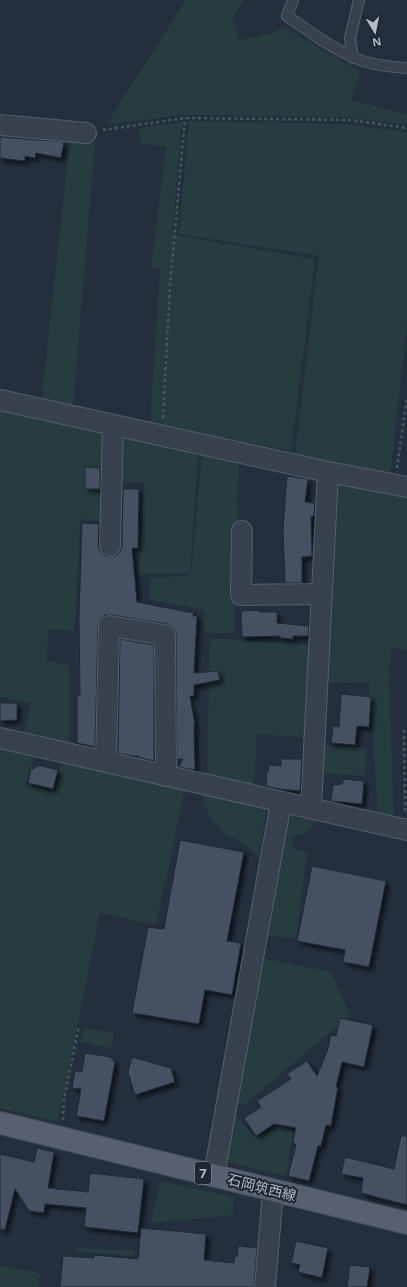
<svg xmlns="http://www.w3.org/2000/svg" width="407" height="1287" font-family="'Noto Sans','Noto Sans JP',sans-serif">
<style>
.green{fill:#263c3f}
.building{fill:#455162;stroke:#1f2835;filter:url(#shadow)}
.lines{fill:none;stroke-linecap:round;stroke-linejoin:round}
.lane-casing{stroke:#565f6c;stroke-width:12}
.street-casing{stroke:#565f6c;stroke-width:22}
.primary-casing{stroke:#414a57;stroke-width:24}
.path{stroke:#44595c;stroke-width:2.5;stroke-dasharray:3 3;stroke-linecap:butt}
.lane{stroke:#38414e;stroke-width:10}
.street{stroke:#38414e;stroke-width:20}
.primary{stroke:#56606e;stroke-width:22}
.labels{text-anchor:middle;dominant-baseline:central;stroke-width:4;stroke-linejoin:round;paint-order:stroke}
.shield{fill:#1d2633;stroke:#878f9c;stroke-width:1}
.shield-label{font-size:13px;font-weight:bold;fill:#b4bcc9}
.street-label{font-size:14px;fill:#b4bcc9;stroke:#1d2633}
</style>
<defs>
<filter id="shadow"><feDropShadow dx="3.5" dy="3.5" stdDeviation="2" flood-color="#0009"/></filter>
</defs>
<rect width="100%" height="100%" fill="#242f3e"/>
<!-- green -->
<path class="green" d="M186,0h58l-11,18 6,22c14,-2 32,-5 44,-13l77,44 -9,29 56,14v11l-56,-7 -167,-3 -78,10z
M189,121l152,3 66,8v191l-17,153 -95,-22 24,-198 -140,-22z
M182,122l-10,113 143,24 -24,192 -141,-28 10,-154 -9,-1 15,-122 -25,-2 -2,-16z
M70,139l25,4 -22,264 -32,-4z
M0,408l105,24v90l-25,-3 -4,93 -2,19 -25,-2 -3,32 23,4v81l-45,-10 6,-33 -30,-6z
M118,434l80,21 -8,118 -51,1 5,-91 -25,-1z
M202,453l37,5 -5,175h-30v-23l-54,-10v-22l41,-3z
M333,479l74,16v155l-16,-2 -2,35 5,136 -16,-4 -9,-132 -46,-1z
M210,638l103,7 -6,93 -50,-4 -3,51 -47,-8z
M173,699h23l-1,15h-22z
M0,746l34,8 -8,32 29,7 7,-32 123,27 -29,137 -56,-12 -42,209 -58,-14z
M320,746l45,1 1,29 -46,-3z
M201,794l66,11 -8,52 -19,-16 -17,-8 -15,-19z
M285,814l31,7 -11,13 -12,2 -1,12 15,5 -11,85 -33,-2z
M262,958l69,14 19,43 -107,91 -10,-6z
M83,1028l31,5 -2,15 -31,-6z
M231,1109l22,27 24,-10 16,4 -7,46 -63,-15z
M160,1181l74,16 -1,18 -82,8z
M77,1248l58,2 -1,6 -57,-4z
M0,1265l40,8 -2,14h-38z"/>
<!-- building -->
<path class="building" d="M0,137l64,5 -3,16 -25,-5 -1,5 -10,-2v5l-25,-3z
M85,467l15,1v21h-15z
M287,476l21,3 -3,23 10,1 -1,13h-3l1,40 -10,1v26h-17l-2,-54z
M123,489h16l-1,59h-6l5,54 57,11 -1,3h4l-3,57 24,-2 2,9 -26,5v11h-4l5,29h-1l1,45 -16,-3 4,-8h-6l-1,-124 -1,-5 -3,-4 -5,-2 -56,-9h-6l-5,4 -2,7 -3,121 -18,-4v-48h3l-1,-80 3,-92 17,1 -1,22 2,5 4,5 5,1 7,-1 4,-4 2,-6z
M259,610v2h18v11l32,3 -1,10h-15v3l-13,-1v-2l-38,1 -1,-26z
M120,639l34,6v116l-16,-4v-1h-6l-14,-3z
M341,694l30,3 -2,30 -12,-1 -2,19 -24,-2 2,-17 6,1z
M0,703h17v17l-17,1z
M281,759h21l-2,32 -21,-2 -13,-3 1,-14h1l1,-7 12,1z
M38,765l20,5 -5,19 -25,-6 3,-15 3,1v-2h4z
M343,779l21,2 -2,23 -31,-3 2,-17 7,1v-2h3z
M180,840l64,12 -17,89 14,2 -9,52 -27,-5 -6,34 -67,-11 16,-86 16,2z
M312,866l74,15 -17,86 -26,-5 2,-12 -48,-9z
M340,1018l33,7 -9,42 -22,-5 -6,25h2l-7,39 -5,-1 -5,21h-3l-9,35 -21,-5 8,-31 -2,-1v-2l-1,-1 3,-13 -22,-4 -18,12 -12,-18 17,-11 -4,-6 34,-22 -4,-5 20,-13 10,15 10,-24 4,-17 5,1z
M85,1053l25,4 5,5 -11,59 -28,-5 5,-27 -9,-1 3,-17 7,1z
M132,1057l39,11 4,14 -40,13 -7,-23z
M401,1136h6v69l-46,-12 2,-15 -22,-4 4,-17 49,12z
M37,1148l17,4 -6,36 40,4 2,-19 54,6 -6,54 -54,-6 2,-19 -41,-4 -1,9 -15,-2 -14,-22 -10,41 -5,-1v-75l34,8z
M141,1228l65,6 -2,26 30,3 1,-7h2l1,-10 19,2 -3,39h-194l3,-31 31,2v-3l44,4z
M296,1241l32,7 -6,30 -24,-6 2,-7 -9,-2z
M350,1265l20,2 -3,20h-20z"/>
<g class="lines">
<defs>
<path id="lane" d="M293,0l-6,16c21,14 42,31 66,41 14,7 38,10 54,11
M353,58l-3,-20 9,-38"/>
<path id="street" d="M0,125l86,8
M0,400l328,72 79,15
M242,531l-1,64 80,-1
M110,546l3,-121
M0,738l407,92
M106,762l3,-136 56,9 1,141
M311,808l17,-336
M214,1175l67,-373
M265,1287l8,-97"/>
<path id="primary" d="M0,1123l407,100"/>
</defs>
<!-- lane casing -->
<use href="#lane" class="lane-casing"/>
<!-- street casing -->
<use href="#street" class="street-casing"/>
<!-- primary casing -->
<use href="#primary" class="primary-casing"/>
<!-- path -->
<path class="path" d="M103,130l82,-12 165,2 57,8
M163,418l7,-132 15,-168
M397,468l10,-71
M404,730l1,81
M63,1120l1,-21 15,-73"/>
<!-- lane -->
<use href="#lane" class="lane"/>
<!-- street -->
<use href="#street" class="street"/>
<!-- primary -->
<use href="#primary" class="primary"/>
</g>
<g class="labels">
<!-- shield labels -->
<rect class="shield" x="195" y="1162" width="16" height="22" rx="3"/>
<g class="shield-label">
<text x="203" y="1173">7</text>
</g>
<!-- street labels -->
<g class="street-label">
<text transform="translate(262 1187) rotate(14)">石岡筑西線</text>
</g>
</g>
<!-- north arrow -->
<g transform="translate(375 32) rotate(170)" stroke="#1d2633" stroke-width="3" paint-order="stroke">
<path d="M0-3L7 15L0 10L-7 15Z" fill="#b4bcc9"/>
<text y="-6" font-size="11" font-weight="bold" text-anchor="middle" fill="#b4bcc9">N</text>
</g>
</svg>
